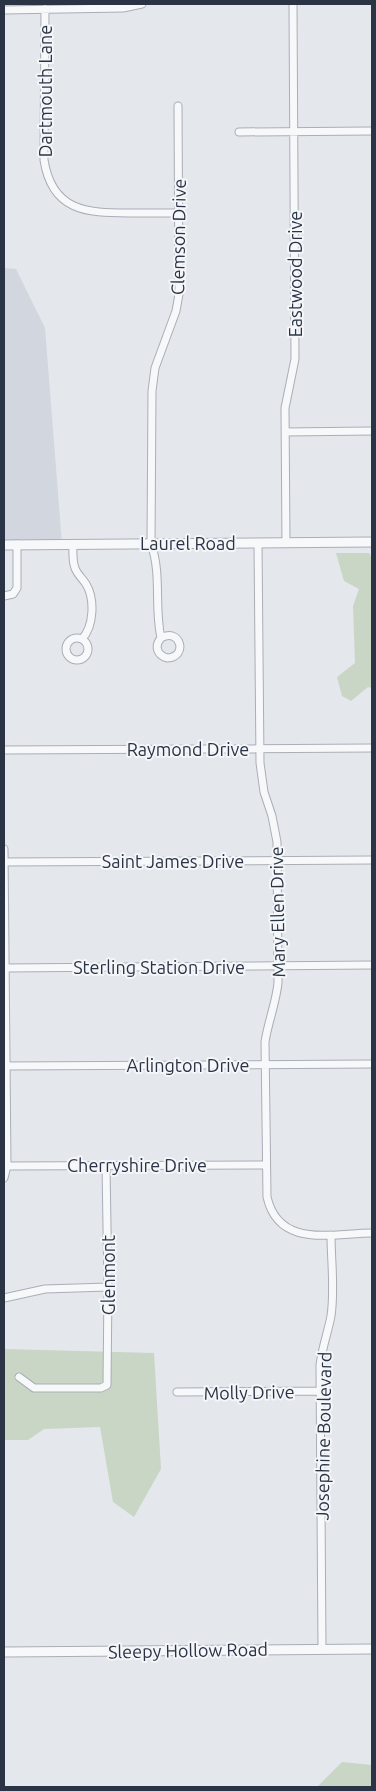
<svg xmlns="http://www.w3.org/2000/svg" width="376" height="1791" font-family="Ubuntu,sans-serif">
<style>
.built{fill:#d2d6de}
.green{fill:#c9d6c5}
.lines{fill:none;stroke-linecap:round;stroke-linejoin:round}
.minor-casing{stroke:#a9aeb7;stroke-width:9}
.tertiary-casing{stroke:#a9aeb7;stroke-width:11}
.minor{stroke:#f7f8fa;stroke-width:7}
.tertiary{stroke:#f7f8fa;stroke-width:9}
.labels{text-anchor:middle;dominant-baseline:central;stroke-width:4;stroke-linejoin:round;paint-order:stroke}
.street-label{font-size:18px;fill:#2b3445;stroke:#f4f6f9}
</style>
<rect width="100%" height="100%" fill="#e4e7ec"/>
<!-- built -->
<path class="built" d="M4,268l12,1 29,59 17,216 -58,1z"/>
<!-- green -->
<path class="green" d="M336,553h33l3,6v129l-4,-1 -17,14 -9,-5 -5,-19 18,-14 -2,-57 6,-17 -15,-8z
M4,1349l150,4 7,116 -27,48 -21,-15 -13,-75 -56,2 -16,11h-24z
M342,1762l30,3v22h-55z"/>
<g class="lines">
<defs>
<path id="minor" d="M45,9l-1,151c8,51 42,53 85,53 16,0 33,0 50,0
M4,10l119,-2 19,-4
M239,132l133,-1
M285,432l87,-1
M258,543l2,220 4,29 8,24 5,26 1,141c-2,20 -10,39 -13,59l2,155c12,52 65,36 105,36
M286,543l-1,-135 10,-49 -2,-355
M73,544c0,8 -1,16 2,24 2,6 7,10 11,16 9,15 8,42 -4,55
M4,596l9,-2 4,-6v-44
M161,638c19,-11 28,19 6,20 -10,-3 -13,-12 -6,-20 -7,-31 1,-64 -10,-94l1,-153 3,-23 21,-57 3,-17 -1,-188
M66 649a11 11 0 1 1 22 0a11 11 0 1 1-22 0Z
M4,750l368,-2
M4,849l3,317 -3,12
M4,862l368,-2
M5,968l367,-3
M4,1066l368,-2
M7,1166l259,-1
M4,1298l41,-9 63,-2
M19,1377l15,11h67l6,-3 1,-98 -2,-121
M177,1392l144,-1
M322,1649l-2,-284c2,-17 8,-33 11,-49 4,-27 0,-55 0,-81"/>
<path id="tertiary" d="M4,545l368,-3
M4,1652l368,-3"/>
</defs>
<!-- minor casing -->
<use href="#minor" class="minor-casing"/>
<!-- tertiary casing -->
<use href="#tertiary" class="tertiary-casing"/>
<!-- minor -->
<use href="#minor" class="minor"/>
<!-- tertiary -->
<use href="#tertiary" class="tertiary"/>
</g>
<g class="labels">
<!-- street labels -->
<g class="street-label">
<text transform="translate(45 91) rotate(-90)">Dartmouth Lane</text>
<text transform="translate(178 237) rotate(-89)">Clemson Drive</text>
<text transform="translate(295 274) rotate(-90)">Eastwood Drive</text>
<text x="188" y="543">Laurel Road</text>
<text x="188" y="749">Raymond Drive</text>
<text x="173" y="861">Saint James Drive</text>
<text transform="translate(277 912) rotate(-91)">Mary Ellen Drive</text>
<text x="159" y="967">Sterling Station Drive</text>
<text x="188" y="1065">Arlington Drive</text>
<text x="137" y="1165">Cherryshire Drive</text>
<text transform="translate(108 1275) rotate(-90)">Glenmont</text>
<text transform="translate(249 1392) rotate(-1)">Molly Drive</text>
<text transform="translate(323 1436) rotate(-89)">Josephine Boulevard</text>
<text transform="translate(188 1650) rotate(-1)">Sleepy Hollow Road</text>
</g>
</g>
<!-- border -->
<rect width="376" height="1791" fill="none" stroke="#2b3445" stroke-width="10"/>
</svg>
